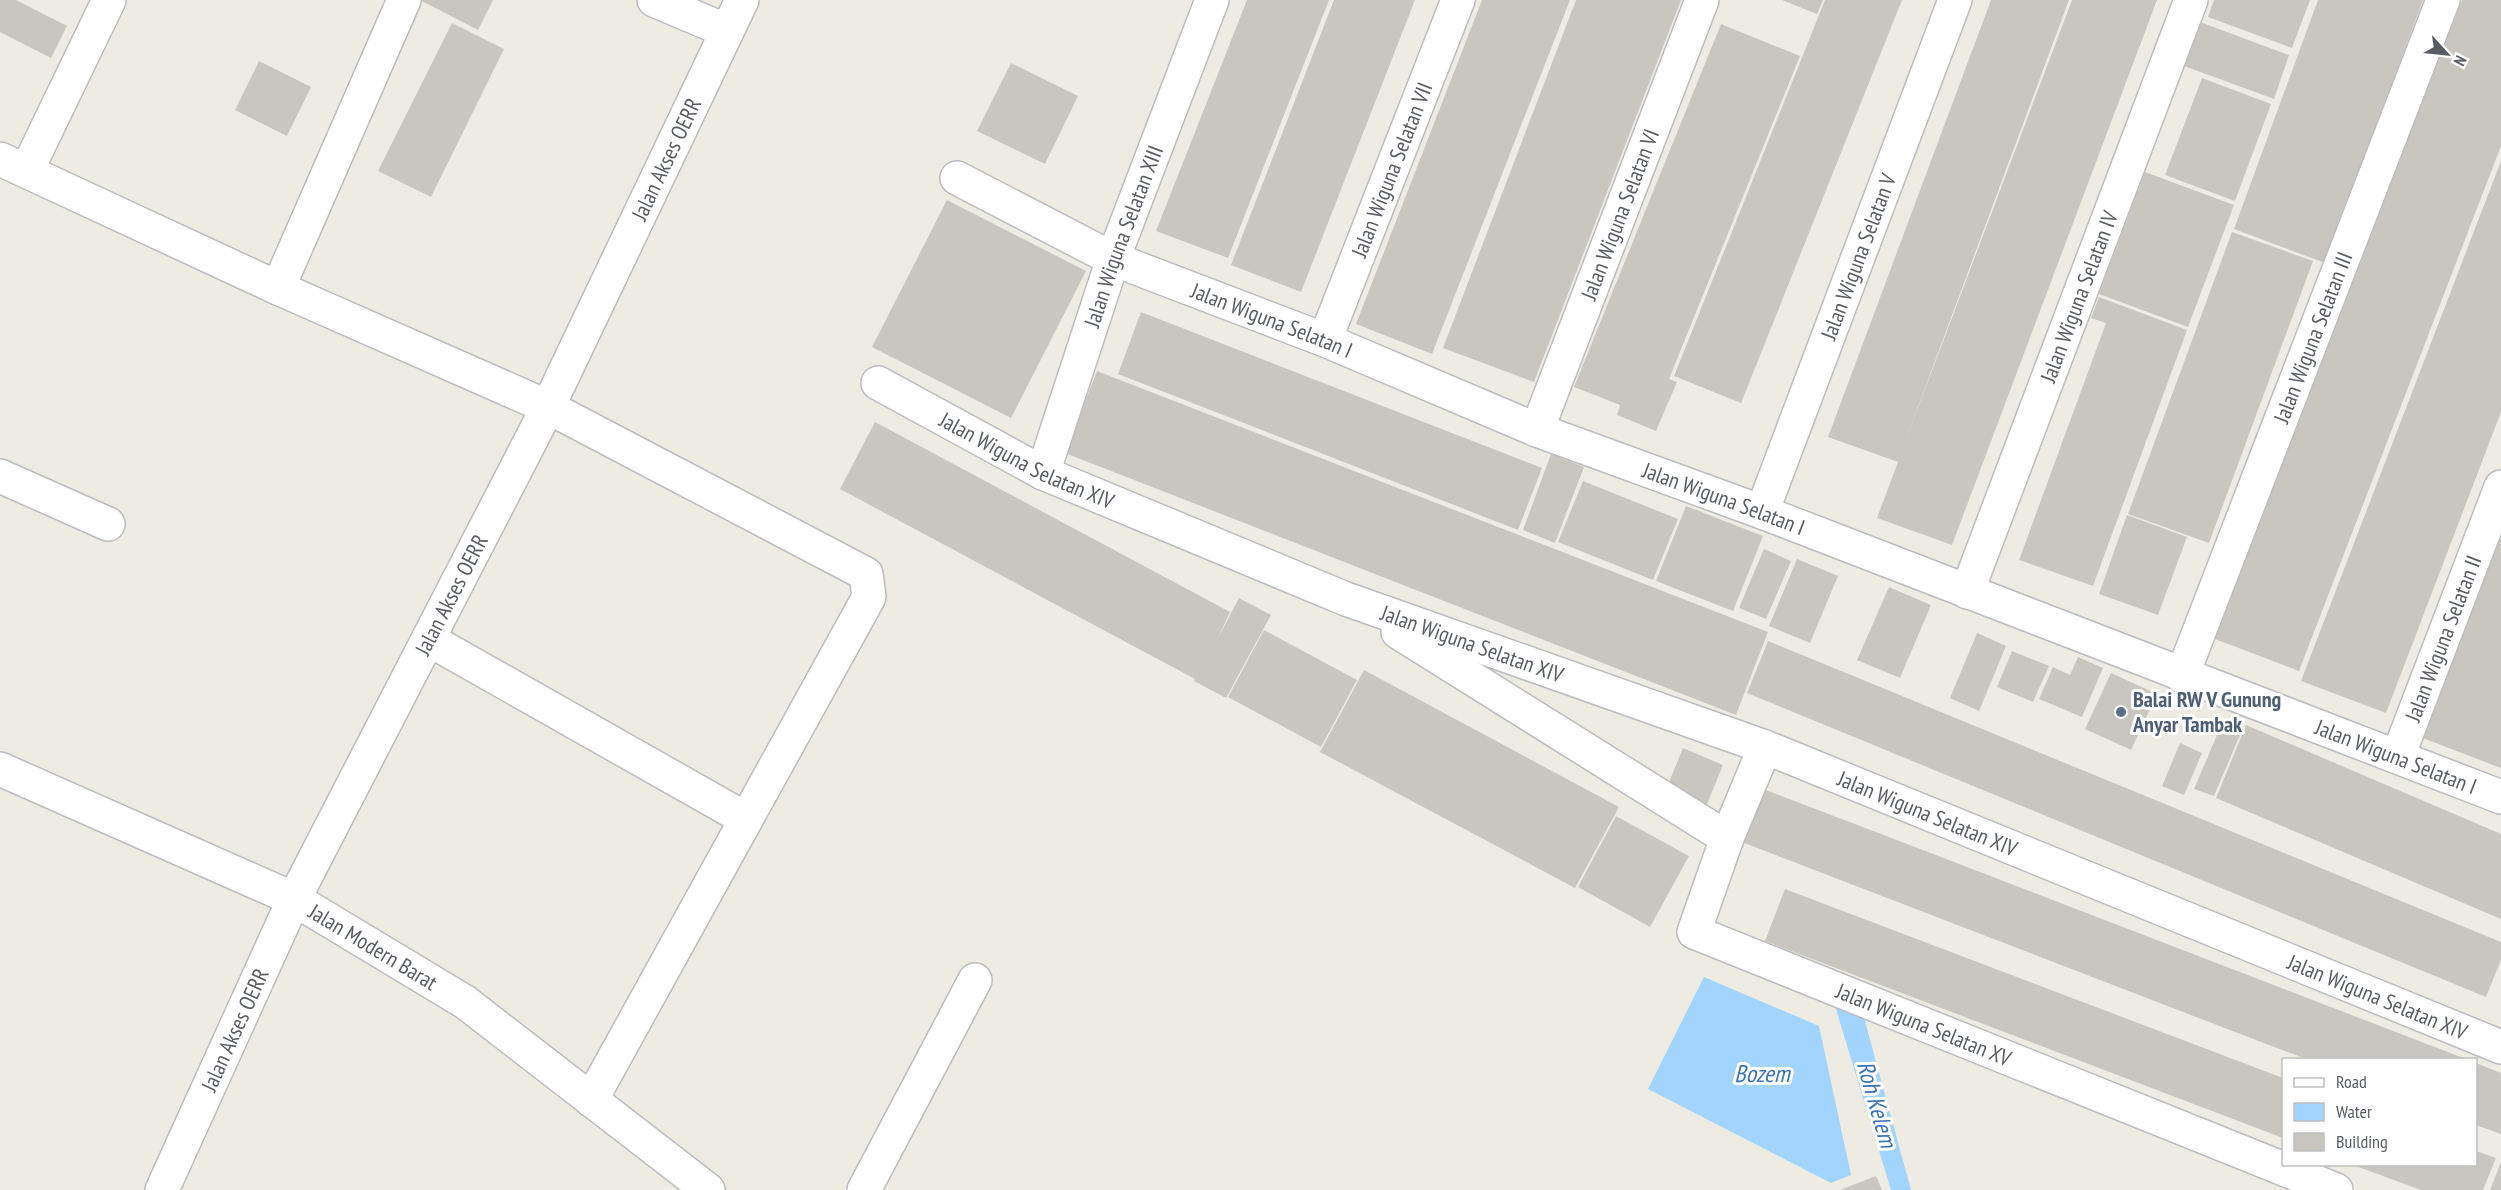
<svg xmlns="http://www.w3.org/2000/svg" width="2501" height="1190" font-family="'PT Sans Narrow',sans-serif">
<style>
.water{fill:#a1d4ff}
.building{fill:#c9c6bf}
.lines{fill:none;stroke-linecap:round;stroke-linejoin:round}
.minor-casing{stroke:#babcc2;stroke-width:36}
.minor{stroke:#fff;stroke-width:33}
.service-dot{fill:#5c6f8a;stroke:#fff;stroke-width:2}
.labels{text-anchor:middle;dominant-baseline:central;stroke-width:6;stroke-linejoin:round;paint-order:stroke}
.street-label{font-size:22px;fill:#5a5e64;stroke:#fff}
.service-label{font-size:22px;font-weight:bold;fill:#4e5e75;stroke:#fff;text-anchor:start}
.water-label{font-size:24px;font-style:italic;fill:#3a73b6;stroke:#fff}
</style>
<rect width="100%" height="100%" fill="#eeece2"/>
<!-- water -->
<path class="water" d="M1704,977l115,49 32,149 -20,8 -183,-94z
M1835,1006l28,8 48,176h-20z"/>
<!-- building -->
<path class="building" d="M0,0h16l51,26 -16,32 -51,-26z
M420,0h73l-15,30z
M1247,0h82l-101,258 -72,-27z
M1334,0h81l-114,292 -70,-27z
M1482,0h88l-138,354 -76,-30z
M1576,0h105l-147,382 -91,-34z
M1782,0h41l-6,14z
M1825,0h77l-161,403 -67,-27z
M1991,0h78l-164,442 167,-442h85l-205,545 -75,-27 21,-56 -70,-25z
M2214,0h96l-18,48 -84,-31z
M2318,0h105l-98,263 -91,-34z
M2462,0h39v146l-202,525 -84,-32z
M2200,22l89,33 -15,44 -90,-33z
M452,23l52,26 -73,148 -53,-26z
M1721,24l79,32 -131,323 8,3 -21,49 -39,-16 3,-10 -46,-18z
M259,61l52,26 -24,49 -52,-26z
M1011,63l67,33 -33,68 -68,-33z
M2202,78l69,26 -36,97 -70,-26z
M2501,161v251l-115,301 -85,-32z
M2145,172l89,33 -46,122 -89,-33z
M947,200l139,71 -75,147 -139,-71z
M2232,232l81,29 -104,282 -81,-29z
M2099,297l88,33 -94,256 -74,-26 87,-237 -15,-5z
M1141,312l401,156 -24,62 -400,-156z
M1097,371l671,261 -32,83 -671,-262z
M875,422l355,190 -13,28 22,-42 32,17 -45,83 -32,-17 1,-2 -355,-190z
M1551,454l33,13 -29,76 -32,-13z
M1583,481l95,38 -25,61 -95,-38z
M1686,506l77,30 -30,75 -77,-30z
M2127,515l60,22 -29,78 -59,-21z
M2501,523v245l-81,-31z
M1764,549l27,12 -25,58 -27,-11z
M1797,559l41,17 -28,67 -41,-17z
M1889,587l42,18 -31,73 -43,-18z
M1264,630l93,50 -36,67 -93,-50z
M1977,633l29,13 -27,65 -29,-13z
M1768,641l733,301v18l-15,37 -739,-304z
M2012,651l37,15 -16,36 -36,-15z
M2078,657l25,11 -21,49 -43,-18 14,-32 17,8z
M1364,670l255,137 -44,81 -255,-136z
M2111,673l46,21 -26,56 -46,-21z
M2246,725l255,109v85l-285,-121z
M2220,728l20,7 -26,61 -20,-7z
M2180,743l22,10 -18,42 -22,-9z
M1683,748l40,17 -16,39 -40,-17z
M1763,789l126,48 577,222h-160l-97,-37 -467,-180z
M1616,816l73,40 -39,71 -72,-40z
M1785,889l498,189v60l-518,-197z
M2476,1063l25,10v61l-25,-9z
M2476,1151l20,7 -13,32h-62l-68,-25 123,-1z
M2501,1162v28h-11z
M1876,1176l6,14h-42z"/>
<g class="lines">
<defs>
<g id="minor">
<path d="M654,0l73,31"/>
<path d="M0,159l278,129 270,119 318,167 3,23 -278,503"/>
<path d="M27,170l82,-170"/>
<path id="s1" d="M957,178l156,81 212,81 212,90 225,82 739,285"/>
<path d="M278,288l126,-288"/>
<path id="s2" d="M1325,340l133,-340"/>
<path id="s3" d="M878,383l165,90 303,126 419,148 736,300"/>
<path id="s4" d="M1537,430l165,-430"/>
<path id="s5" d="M1043,473l70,-214 99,-259"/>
<path d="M0,476l108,48"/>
<path id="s6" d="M1762,512l193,-512"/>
<path id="s7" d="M1967,592l224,-592"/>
<path d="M1398,632l329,206"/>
<path d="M428,639l318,180"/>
<path id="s8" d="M2182,676l261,-676"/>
<path id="s9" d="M1765,747l-38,91 -33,94 642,258"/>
<path id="s10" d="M2398,756l103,-269"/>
<path id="s11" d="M0,769l294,130 171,103 243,188"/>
<path id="s12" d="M162,1190l132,-291 254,-492 194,-407"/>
<path d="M864,1190l111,-210"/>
</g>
</defs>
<!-- minor casing -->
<use href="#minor" class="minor-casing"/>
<!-- minor -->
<use href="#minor" class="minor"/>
</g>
<!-- markers -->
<circle class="service-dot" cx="2121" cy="712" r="6"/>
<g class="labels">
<!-- street labels -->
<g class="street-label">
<text stroke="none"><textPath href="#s12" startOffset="1148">Jalan Akses OERR</textPath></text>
<text stroke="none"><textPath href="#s2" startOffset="183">Jalan Wiguna Selatan VII</textPath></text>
<text stroke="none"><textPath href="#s4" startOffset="231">Jalan Wiguna Selatan VI</textPath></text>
<text stroke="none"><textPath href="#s5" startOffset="250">Jalan Wiguna Selatan XIII</textPath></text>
<text stroke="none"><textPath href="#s6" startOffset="273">Jalan Wiguna Selatan V</textPath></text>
<text stroke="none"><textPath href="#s7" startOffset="316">Jalan Wiguna Selatan IV</textPath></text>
<text stroke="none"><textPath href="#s1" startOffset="346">Jalan Wiguna Selatan I</textPath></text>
<text stroke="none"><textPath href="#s8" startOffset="363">Jalan Wiguna Selatan III</textPath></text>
<text stroke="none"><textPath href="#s3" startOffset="168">Jalan Wiguna Selatan XIV</textPath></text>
<text stroke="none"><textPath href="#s1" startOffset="832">Jalan Wiguna Selatan I</textPath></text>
<text stroke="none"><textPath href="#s12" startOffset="662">Jalan Akses OERR</textPath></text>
<text stroke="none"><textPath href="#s10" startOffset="126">Jalan Wiguna Selatan II</textPath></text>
<text stroke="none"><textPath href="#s3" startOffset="650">Jalan Wiguna Selatan XIV</textPath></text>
<text stroke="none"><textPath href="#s1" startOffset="1552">Jalan Wiguna Selatan I</textPath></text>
<text stroke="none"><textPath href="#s3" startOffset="1136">Jalan Wiguna Selatan XIV</textPath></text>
<text stroke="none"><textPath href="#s11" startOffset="414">Jalan Modern Barat</textPath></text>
<text stroke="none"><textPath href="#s3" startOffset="1622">Jalan Wiguna Selatan XIV</textPath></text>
<text stroke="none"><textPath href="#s9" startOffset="446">Jalan Wiguna Selatan XV</textPath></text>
<text stroke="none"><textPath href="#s12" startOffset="176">Jalan Akses OERR</textPath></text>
</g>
<!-- service labels -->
<g class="service-label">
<text x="2133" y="699">Balai RW V Gunung<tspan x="2133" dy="25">Anyar Tambak</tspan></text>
</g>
<!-- water labels -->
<g class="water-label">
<text x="1762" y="1073">Bozem</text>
<text transform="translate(1877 1104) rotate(74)">Roh Kelem</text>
</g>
</g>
<!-- legend -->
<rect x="2282" y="1058" width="195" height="108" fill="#ffffff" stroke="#bdbfc1" stroke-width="1.5"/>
<rect x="2294" y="1078" width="30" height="9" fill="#ffffff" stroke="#bdbfc1" stroke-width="1.5"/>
<text x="2336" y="1088" font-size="18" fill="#5a5e64">Road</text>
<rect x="2294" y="1103" width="30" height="18" fill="#a1d4ff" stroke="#bdbfc1" stroke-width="1.5"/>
<text x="2336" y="1118" font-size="18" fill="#5a5e64">Water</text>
<rect x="2294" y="1133" width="30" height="18" fill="#c9c6bf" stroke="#bdbfc1" stroke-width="1.5"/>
<text x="2336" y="1148" font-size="18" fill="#5a5e64">Building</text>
<!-- north arrow -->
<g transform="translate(2447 54) rotate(117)" stroke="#ffffff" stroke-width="4.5" paint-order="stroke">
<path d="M0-4.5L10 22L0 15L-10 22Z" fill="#5a5e64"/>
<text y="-9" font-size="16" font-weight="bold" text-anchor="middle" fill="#5a5e64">N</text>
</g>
</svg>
